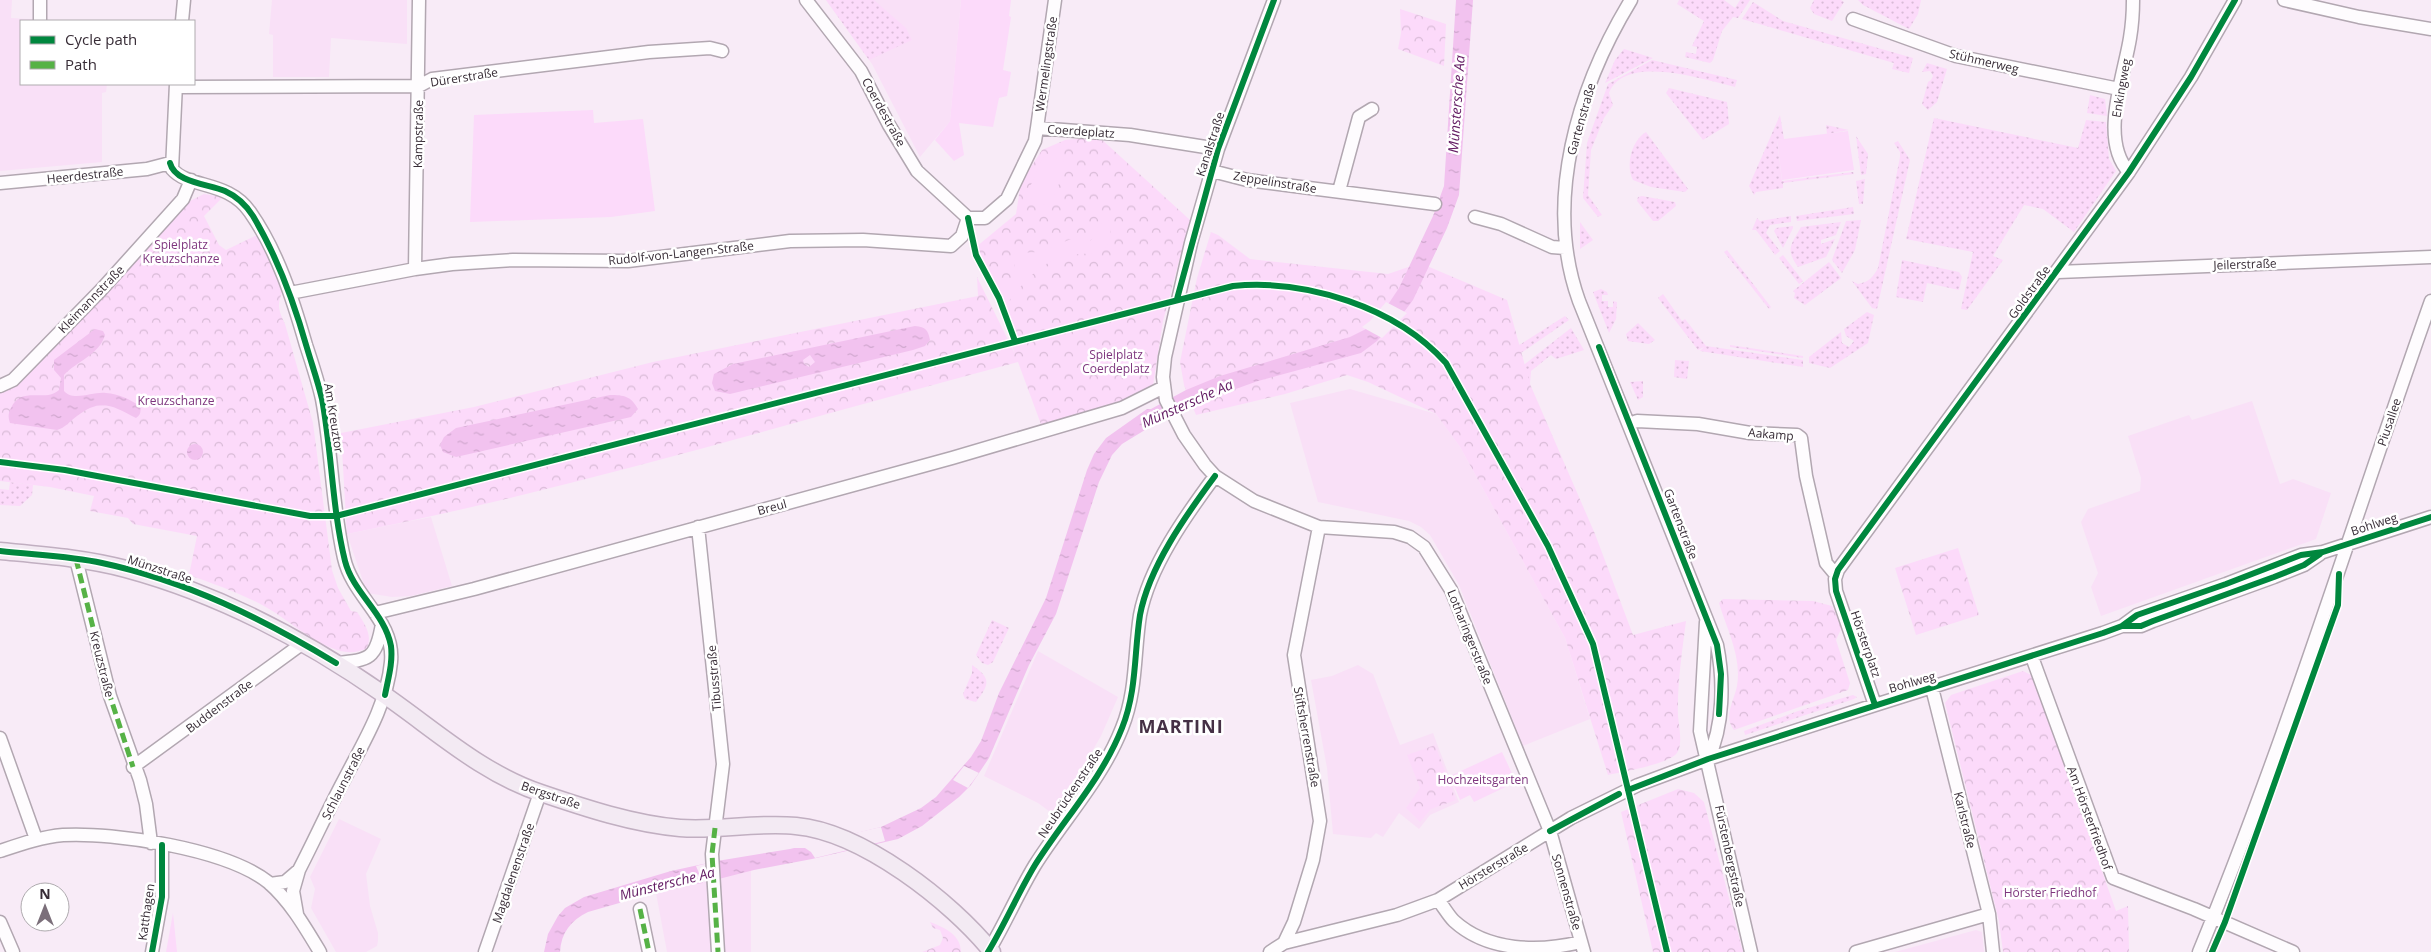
<svg xmlns="http://www.w3.org/2000/svg" width="2431" height="952" font-family="'Open Sans',sans-serif">
<style>
.built{fill:#f9e0f7}
.grass{fill:url(#grass-dots)}
.park{fill:url(#park-crowns)}
.garden{fill:#fcdafa}
.water{fill:url(#water-ripples);fill-rule:evenodd}
.pier{fill:#f8ebf7}
.lines{fill:none;stroke-linecap:round;stroke-linejoin:round}
.minor-casing{stroke:#b2a7b1;stroke-width:15}
.major-casing{stroke:#c1afc1;stroke-width:19}
.minor{stroke:#fefcfe;stroke-width:12}
.major{stroke:#f3eaf3;stroke-width:16}
.quiet{stroke:#56b246;stroke-width:5;stroke-dasharray:10 5;stroke-linecap:butt}
.cycleway-casing{stroke:#fff;stroke-width:9}
.cycleway{stroke:#00873e;stroke-width:6}
.labels{text-anchor:middle;dominant-baseline:central;stroke-width:5;stroke-linejoin:round;paint-order:stroke}
.street-label{font-size:12px;fill:#372c36;stroke:#fff}
.park-label{font-size:12px;fill:#7e367e;stroke:#fff}
.water-label{font-size:14px;font-style:italic;fill:#631b63;stroke:#fff}
.district-label{font-size:18px;font-weight:bold;letter-spacing:1px;fill:#453045;stroke:#fff}
</style>
<defs>
<pattern id="grass-dots" width="8" height="8" patternUnits="userSpaceOnUse" patternTransform="scale(1.25)"><rect width="8" height="8" fill="#fcdafa"/><path d="M2 2h.1M6 6h.1" fill="none" stroke="#d9bbd7" stroke-width="1.8" stroke-linecap="round"/></pattern>
<pattern id="park-crowns" width="20" height="18" patternUnits="userSpaceOnUse" patternTransform="scale(1.25)"><rect width="20" height="18" fill="#fcdafa"/><path d="M2 6a3 3 0 1 1 6 0M12 15a3 3 0 1 1 6 0" fill="none" stroke="#d9bbd7"/></pattern>
<pattern id="water-ripples" width="26" height="14" patternUnits="userSpaceOnUse" patternTransform="scale(1.25)"><rect width="26" height="14" fill="#f2c2ef"/><path d="M2 4q2-2 4 0t4 0M15 11q2-2 4 0t4 0" fill="none" stroke="#d0a7ce"/></pattern>
</defs>
<rect width="100%" height="100%" fill="#f8ebf7"/>
<!-- built -->
<path class="built" d="M0,0h12l-1,18 33,2 -23,1v63h86l-1,8 -4,1v69l-102,9z
M272,0h135v44l-76,-6 -2,39h-56v-42l-4,-1z
M826,0h135l-11,121 -30,36 -48,-93z
M1350,389l86,25 24,33 105,191 25,81 -67,27 -64,-161 -29,-50 -9,-8 -12,-6 -91,-19 -28,-99z
M2252,401l28,83 13,-5 38,14 -15,46 -215,77 -10,-29 7,-14 -17,-51 7,-13 52,-18 1,-13 -13,-42 61,-21 3,5z
M431,517l21,69 -41,10 -19,1 -25,-4 -20,-59z
M1038,651l80,46 -17,39 -29,50 3,3 -11,17 -3,-1 -8,9 -15,-11 -54,-27z
M1358,665l15,9 27,71 33,-12 26,69 -29,13 -11,14 -20,-16 -16,24 -7,-4 -5,5 -38,-4 -6,-66 -16,-88 21,-4z
M339,819l42,20 -15,35 4,32 8,27v8l-1,5 -11,6h-30l-25,-44 4,-19 -5,-12z
M751,868v84h-84l-11,-59z
M1976,930l6,2 2,20h-89z"/>
<!-- grass -->
<path class="grass" d="M826,0h48l32,28 6,12 -43,20z
M1679,0h45l11,8 5,-8h10l-12,18 -5,-1 -11,14 -9,29 -3,3 -25,-6 1,-5 10,2 1,-7 -5,-1 12,-25 -27,-17z
M1814,0h27l3,2 -12,19 -18,-7 -4,-6z
M1858,0h63l-3,14 -9,15 -46,-24z
M1753,2l30,19 130,37 -4,15 -17,-4 2,-6 -152,-44z
M1624,49l29,9 -48,25 10,-23z
M1652,60l85,20 -2,7c-30,-7 -110,-34 -126,6l4,12 -9,13 -13,32 -3,45 14,20 -4,2 -15,-19 4,-55 21,-59z
M1927,63l20,6 -10,33 -9,8 -6,-6 6,-22 3,-2 2,-4 -3,-5 -8,1z
M1669,88l58,14 2,22 -26,16 -37,-47z
M2090,95l15,4 2,17 -20,-3z
M1780,115l4,24 -7,1 5,41 71,-9 1,2 -71,9v5l-27,4 -2,3 -5,-9z
M1934,118l144,30 8,-28 20,2 3,37 7,12 -42,61 -31,-23 -19,-4 -31,51 10,4 -36,50 -6,-1 12,-57 -67,-13z
M1826,125l23,5 -22,4z
M1646,132l42,57 -3,3 -34,-5 -18,-7c-8,-15 -1,-40 13,-48z
M1856,136l12,18 -2,20 -5,1z
M1898,141l12,19 -33,149 -5,-1 -20,-27 6,3c11,-2 15,-7 20,-16l22,-111v-5l-6,-9z
M1865,179l-2,25h-4l-3,-23z
M1642,196l33,6 1,4 -18,15h-5l-16,-20 1,-4z
M1853,207l1,7 -57,7 -1,-5z
M1791,216v6l-21,3 -4,8 14,18 -5,4 -19,-25h-4l5,-12 3,3z
M1861,220l-6,30 -13,23 -10,-13 14,-39z
M1580,222l13,18 -13,9z
M1841,222l-5,13 -15,5v4l14,-5 -9,18 -28,10c-13,-18 -7,-22 3,-40z
M1793,226v2l-10,20 -9,-17 2,-3z
M1727,250l44,57 -2,2 -45,-57z
M1783,255l20,26 -4,3 -20,-26z
M1902,260l57,12 3,5 -3,13 -32,-7 -4,19 -27,-5z
M1829,262l12,16 -36,27 -11,-7 1,-5 -2,-2z
M1601,289l6,3 1,3h-6v6h6v6h5v-6l4,1 -1,17 -7,14 -16,-41z
M1663,294l19,27 3,-2 21,27 97,14v7l-103,-16 4,-4 -6,3 -40,-52z
M1867,312l7,3 -6,28 -38,25 -21,-5v-6l32,-25 1,11 7,4 5,-6 -8,-5 -2,-7z
M1565,316l4,4 -67,46v-14l19,-8z
M1638,323l17,17 -6,4 -21,-3 -2,-7z
M1571,328l13,22 -28,9 -5,-4 -20,16 -1,13 -18,-10z
M1730,345l73,11v2l-73,-11z
M1675,360l14,1 -2,18 -13,-2z
M1643,381v16l-5,3 -8,-18z
M10,482l23,3 -1,10 -12,11 -20,-1v-16l9,1z
M992,620l17,8 -16,34 -5,3 -6,-2 -6,-8z
M972,665c19,13 18,19 4,37l-11,-3 -2,-5 9,-21z
M1853,695l4,2 -3,2 -109,36 -1,-4 54,-20z"/>
<!-- park -->
<path class="park" d="M1400,9l46,15 -2,42 -46,-17 3,-16z
M1099,137l91,83 -27,101 -11,71 -110,35 -24,-65c-223,59 -444,127 -671,172l-6,-101 133,-26 179,-45 325,-66 -1,-19 38,77 -39,-107 40,-33 5,-32 21,-32 23,-10z
M204,194l19,3 -19,19 15,29 7,5 31,-15 26,56c-7,14 -4,20 2,33l28,99 19,147 6,18 13,23 6,1c7,11 17,24 9,37 -7,2 -12,4 -19,3 -28,-3 -59,-33 -83,-46 -24,-13 -50,-22 -75,-31l8,-39 -64,-12 -5,-6 -38,-7 4,-15 -44,-9 -50,-6v-91l9,-1 5,-3 168,-178 8,-7z
M1211,232l7,3 32,24 138,15 32,-11 87,37 23,84 65,150 38,101 53,-14c-4,32 -9,63 -8,95 1,10 5,29 -1,37 -8,11 -55,19 -69,22l-43,-137 -105,-191 -24,-33 -68,-32 -21,-7 -62,19 -89,21 -12,-30 -4,-23 17,-84z
M1958,548l21,67 -63,20 -21,-67z
M1723,599l90,2 19,5 10,21 -6,13 14,43 -2,7 -114,40c-11,-13 0,-29 3,-44 5,-29 -10,-56 -18,-83z
M2023,671l10,5 83,235 12,-5 1,46h-126l-4,-31 -54,-218 6,-8z
M1435,745l21,55 -25,9 -11,13 -14,-14 14,-20 -13,-33z
M1678,789l16,4 10,9 39,150h-90l-32,-140z
M930,922c14,5 31,13 31,30h-39l18,-7 3,-7 -3,-8 -7,-2z"/>
<!-- garden -->
<path class="garden" d="M961,0h50l-2,16 2,1 -8,53 8,2 -4,24 -8,2 -6,29 -34,-4 5,32 -10,6 -19,-21 15,-19z
M593,110l1,13 49,-4 12,92 -44,6 -141,5 4,-107z
M1848,131l6,39 -72,10 -5,-40z
M1045,153l23,10 -19,44 -23,-11z
M1109,220c9,45 -25,28 -51,38 -21,8 -39,29 -52,47l-4,-9 12,-21 1,-22 24,-1 42,-17 9,6 8,-7 -1,-8z
M1502,752l14,30 -42,20 -4,-7 -10,5 -10,-24z
M173,913l4,39h-11z"/>
<!-- water -->
<path class="water" d="M1456,0h17l-14,195 -12,33 -34,72 -9,12 -27,29 -16,12 -103,28 -67,24 -33,17 -36,22 -10,11 -13,27 -43,132 -27,51 -40,93 -18,27 -12,12 -37,29 -24,13 -86,20 -58,11 -51,13 -28,4 -87,25c-17,8 -27,21 -28,40h-16l4,-18 10,-18 7,-8 19,-11 87,-26 46,-10 73,-12 91,-22 40,-19 15,-11 35,-40 10,-16 18,-48 47,-95 41,-128 7,-16 12,-16 41,-29h4l35,-19 34,-14 130,-39 16,-8 23,-26 10,-15 34,-72 11,-30z
M915,326c11,1 13,4 15,14l-5,6 -12,4 -183,44 -15,-3 -3,-8 2,-9 19,-10zM810,355l5,7 -6,5 -5,-3 -1,-4z
M95,329l8,2 2,4c-6,20 -28,26 -41,40v16c9,11 30,0 42,2 13,1 23,6 34,13 1,5 1,9 -4,12 -24,-13 -36,-20 -59,-2 -7,5 -12,12 -20,14l-47,-7c-2,-5 -2,-10 1,-15 10,-23 34,-5 48,-18l2,-12 -7,-8v-10z
M610,395c14,0 21,1 28,14l-7,8 -175,40 -13,-5 -3,-7 4,-8 12,-9z
M187 452a8 8 0 1 1 16 0a8 8 0 1 1-16 0Z"/>
<!-- pier -->
<path class="pier" d="M1386,302l21,11 -25,25 -20,-11 8,-6z
M964,766l15,7 -11,15 -15,-8z
M881,827l4,14 -70,17 -4,-6 -6,-4h-15z
M717,861l2,18 -16,4 -7,-17z"/>
<g class="lines">
<defs>
<path id="minor" d="M806,0l55,71 28,54 28,46 51,47
M1274,0l-56,149 -27,94 -26,114 -2,20 3,23 18,35 21,30 10,11 39,25 65,26 75,5 16,5 14,10 27,43 99,241 34,121
M1631,0c-53,87 -88,201 -52,301l138,344c7,35 7,81 -9,114
M2284,0l75,17 72,12
M1853,19l103,37 163,33
M40,21v-21
M182,21l2,-21
M176,84l-4,85c17,20 56,11 78,43 28,40 43,88 56,133 6,18 12,36 16,54 10,53 10,107 22,159 9,40 51,62 47,104 -4,43 -28,81 -47,118 -16,30 -30,61 -45,90l-6,21 4,23
M176,87l243,-1 13,-7 217,-27 61,-4 12,3
M1037,128l18,-128
M1212,171l35,9 188,24
M2129,172c-30,-32 -5,-96 1,-134 2,-12 3,-25 3,-38
M0,183l147,-14 23,-6
M1339,191l20,-74 13,-8
M1475,217l26,7 51,23 13,1
M968,218h17l22,-19 28,-58 2,-13 93,7 88,14
M415,269l4,-269
M2058,272l373,-15
M290,293l125,-24 37,-5 61,-4 115,1 162,-20 73,-1 88,6 11,-10 6,-18
M0,386l13,-6 88,-90 82,-91 8,-19
M1629,424l8,-3 61,3 52,9 47,2 4,3 5,38 20,87 10,12
M698,527l25,237 -11,90 6,98
M76,559l34,137 30,84 6,24 5,39
M375,613l99,-24 478,-131 170,-50 42,-21
M1706,622l-6,109 51,221
M2122,626h19l12,-5 121,-44 30,-12 16,-11
M2032,657l81,221 81,31 99,43
M336,663c34,-3 40,-4 46,-39
M1932,688l57,226 4,38
M1875,705l-39,-114 -1,-12 3,-9 291,-398 62,-95 44,-77
M0,738l36,101
M133,767l170,-124
M0,851c21,-7 41,-14 63,-16 52,-3 163,14 205,47 22,19 37,45 52,70
M270,884l15,-2 14,-12
M1438,900c6,7 10,15 16,21 34,31 85,31 127,21
M640,909l9,43
M0,922l13,30
M1284,943l10,-21 19,-62 7,-39 -26,-166 25,-128
M152,952l10,-55v-52
M485,952l55,-159
M988,952c17,-28 30,-59 47,-87 29,-46 67,-86 87,-137 15,-37 12,-75 18,-113 9,-48 46,-100 75,-139
M1270,952l14,-9 113,-28 41,-15 133,-82 67,-33 70,-26 167,-54 228,-72 19,-7 15,-11 89,-31 75,-29 22,-3 108,-35
M1856,952l133,-38
M2199,952c88,-213 155,-434 232,-651"/>
<path id="major" d="M0,551c42,4 85,7 126,18 93,25 178,70 257,125 51,35 98,79 158,99 44,15 92,31 139,35 39,3 77,-6 116,-2 66,6 155,75 196,126"/>
</defs>
<!-- minor casing -->
<use href="#minor" class="minor-casing"/>
<!-- major casing -->
<use href="#major" class="major-casing"/>
<!-- minor -->
<use href="#minor" class="minor"/>
<!-- major -->
<use href="#major" class="major"/>
<!-- quiet -->
<path class="quiet" d="M76,559l34,137 23,71
M715,828l-3,26 6,98
M640,909l9,43"/>
<defs>
<path id="cycleway" d="M170,163c5,20 39,21 55,28 11,5 21,14 28,25 25,42 41,86 54,132 5,17 11,34 15,51 10,54 10,109 23,162 8,32 40,52 46,85 2,17 -3,33 -6,49
M968,218l8,37 23,43 16,43
M1177,299l41,-150 56,-149
M1599,347l118,298 4,29 -2,40
M0,462l65,8 245,46h26l897,-230c73,-7 163,21 213,77l102,183 45,98 74,308
M0,551c34,4 69,5 102,12 85,18 161,56 234,100
M2122,626h19l12,-5 121,-44 30,-12 16,-11
M1875,705l-39,-114 -1,-12 3,-9 291,-398 62,-95 44,-77
M1628,790l80,-31 395,-126 19,-7 15,-11 89,-31 75,-29 22,-3 108,-35
M1550,831l69,-37
M152,952l10,-55v-52
M988,952c17,-28 30,-59 47,-87 29,-46 67,-86 87,-137 15,-37 12,-75 18,-113 9,-48 46,-100 75,-139
M2212,952l13,-30 113,-317 1,-31"/>
</defs>
<!-- cycleway casing -->
<use href="#cycleway" class="cycleway-casing"/>
<!-- cycleway -->
<use href="#cycleway" class="cycleway"/>
</g>
<g class="labels">
<!-- street labels -->
<g class="street-label">
<text transform="translate(1984 61) rotate(13)">Stühmerweg</text>
<text transform="translate(1046 64) rotate(-82)">Wermelingstraße</text>
<text transform="translate(464 77) rotate(-9)">Dürerstraße</text>
<text transform="translate(2121 88) rotate(-80)">Enkingweg</text>
<text transform="translate(884 112) rotate(61)">Coerdestraße</text>
<text transform="translate(1581 119) rotate(-74)">Gartenstraße</text>
<text transform="translate(1081 131) rotate(4)">Coerdeplatz</text>
<text transform="translate(418 134) rotate(-89)">Kampstraße</text>
<text transform="translate(1210 144) rotate(-72)">Kanalstraße</text>
<text transform="translate(85 175) rotate(-6)">Heerdestraße</text>
<text transform="translate(1275 182) rotate(9)">Zeppelinstraße</text>
<text transform="translate(681 253) rotate(-6)">Rudolf-von-Langen-Straße</text>
<text transform="translate(2245 264) rotate(-2)">Jeilerstraße</text>
<text transform="translate(2029 292) rotate(-54)">Goldstraße</text>
<text transform="translate(91 299) rotate(-46)">Kleimannstraße</text>
<text transform="translate(334 418) rotate(81)">Am Kreuztor</text>
<text transform="translate(2389 422) rotate(-71)">Piusallee</text>
<text transform="translate(1771 434) rotate(5)">Aakamp</text>
<text transform="translate(772 507) rotate(-15)">Breul</text>
<text transform="translate(1681 524) rotate(69)">Gartenstraße</text>
<text transform="translate(2374 524) rotate(-18)">Bohlweg</text>
<text transform="translate(160 569) rotate(18)">Münzstraße</text>
<text transform="translate(1470 637) rotate(68)">Lotharingerstraße</text>
<text transform="translate(1866 644) rotate(71)">Hörsterplatz</text>
<text transform="translate(102 664) rotate(76)">Kreuzstraße</text>
<text transform="translate(714 678) rotate(-95)">Tibusstraße</text>
<text transform="translate(1912 682) rotate(-16)">Bohlweg</text>
<text transform="translate(219 706) rotate(-37)">Buddenstraße</text>
<text transform="translate(1307 737) rotate(80)">Stiftsherrenstraße</text>
<text transform="translate(343 783) rotate(-63)">Schlaunstraße</text>
<text transform="translate(1070 793) rotate(-56)">Neubrückenstraße</text>
<text transform="translate(551 795) rotate(19)">Bergstraße</text>
<text transform="translate(2090 818) rotate(70)">Am Hörsterfriedhof</text>
<text transform="translate(1965 820) rotate(76)">Karlstraße</text>
<text transform="translate(1730 856) rotate(78)">Fürstenbergstraße</text>
<text transform="translate(1493 866) rotate(-31)">Hörsterstraße</text>
<text transform="translate(513 873) rotate(-71)">Magdalenenstraße</text>
<text transform="translate(1567 892) rotate(74)">Sonnenstraße</text>
<text transform="translate(146 912) rotate(-82)">Katthagen</text>
</g>
<!-- park labels -->
<g class="park-label">
<text x="181" y="244">Spielplatz<tspan x="181" dy="14">Kreuzschanze</tspan></text>
<text x="1116" y="354">Spielplatz<tspan x="1116" dy="14">Coerdeplatz</tspan></text>
<text x="176" y="400">Kreuzschanze</text>
<text x="1483" y="779">Hochzeitsgarten</text>
<text x="2050" y="892">Hörster Friedhof</text>
</g>
<!-- water labels -->
<g class="water-label">
<text transform="translate(1456 104) rotate(-86)">Münstersche Aa</text>
<text transform="translate(1187 403) rotate(-24)">Münstersche Aa</text>
<text transform="translate(667 883) rotate(-14)">Münstersche Aa</text>
</g>
<!-- district labels -->
<g class="district-label">
<text x="1181" y="726">MARTINI</text>
</g>
</g>
<!-- legend -->
<rect x="20" y="20" width="175" height="65" fill="#ffffff" stroke="#afabaf"/>
<rect x="30" y="36" width="25" height="8" fill="#00873e" stroke="#afabaf"/>
<text x="65" y="45" font-size="15" fill="#372c36">Cycle path</text>
<rect x="30" y="61" width="25" height="8" fill="#56b246" stroke="#afabaf"/>
<text x="65" y="70" font-size="15" fill="#372c36">Path</text>
<!-- north arrow -->
<g transform="translate(45 907)"><circle r="24" fill="#ffffff" stroke="#afabaf"/>
<path d="M0-4L9 19L0 12L-9 19Z" fill="#7b6f7a"/>
<text y="-8" font-size="14" font-weight="bold" text-anchor="middle" fill="#372c36">N</text>
</g>
</svg>
